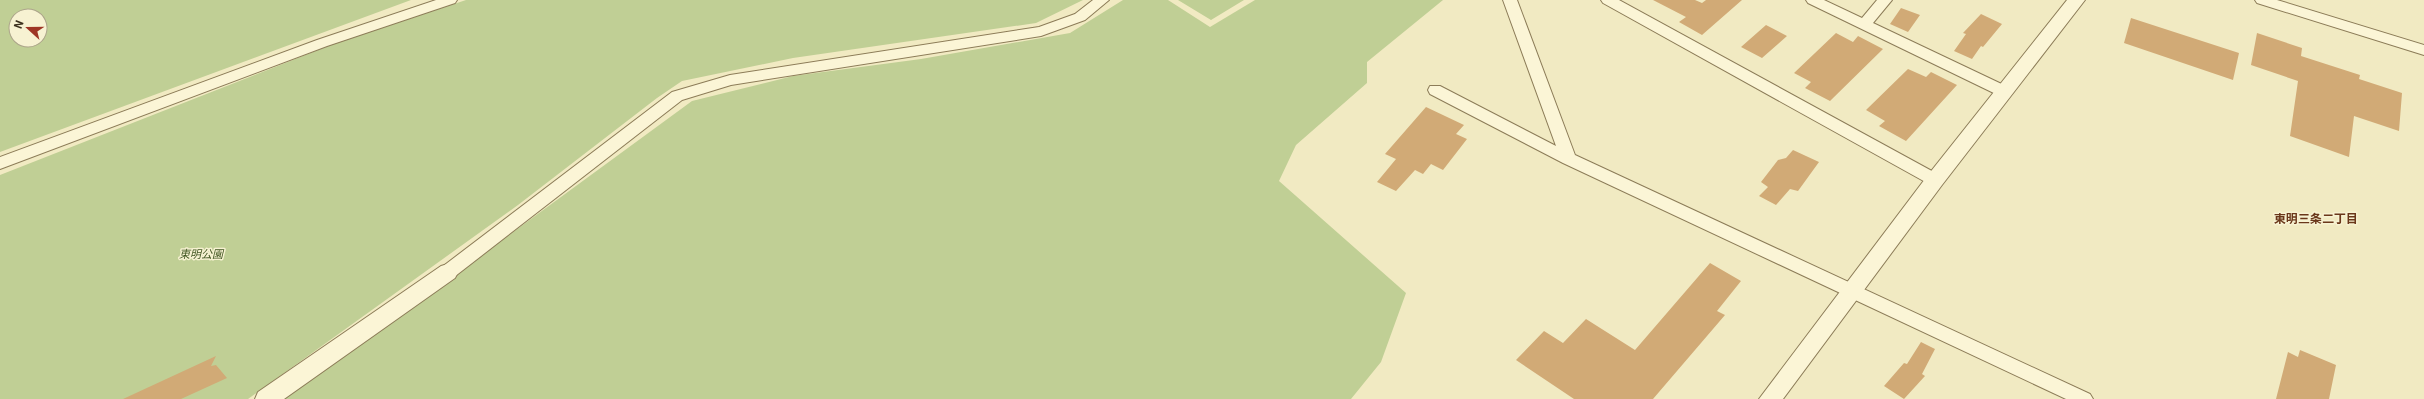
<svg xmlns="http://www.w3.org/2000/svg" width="2424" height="399" font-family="Georgia,'Noto Sans JP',serif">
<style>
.green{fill:#c0cf95;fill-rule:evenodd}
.building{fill:#d1aa76}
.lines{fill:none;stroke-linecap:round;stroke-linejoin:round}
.minor-casing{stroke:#8c7c58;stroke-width:2}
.tertiary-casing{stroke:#8c7c58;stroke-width:2}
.minor{fill:#fbf5d6;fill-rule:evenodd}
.tertiary{fill:#fbf5d6;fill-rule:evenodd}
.labels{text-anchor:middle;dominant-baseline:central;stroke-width:3;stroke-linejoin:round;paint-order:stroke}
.park-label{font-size:11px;font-style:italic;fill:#435823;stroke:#f7f2d2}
.neighbourhood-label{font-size:12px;font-weight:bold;fill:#6a371a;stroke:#f7f2d2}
</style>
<rect width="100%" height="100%" fill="#f1eac2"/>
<!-- green -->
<path class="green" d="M0,0h411l-411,152zM16,16h24v24h-24z
M466,0h617l-47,23 -243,35 -111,23 -25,17 -139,107 -270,194h-248v-224l331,-130z
M1123,0h45l42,27 45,-27h188l-76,62v21l-71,62 -17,36 127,112 -25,69 -30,37h-1066l407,-298 101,-25 128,-17 149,-26z
M1178,0h66l-33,20z"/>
<!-- building -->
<path class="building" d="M1653,0h42l7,3 4,-3h36l-40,35 -23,-13 7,-5z
M1901,8l19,7 -12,17 -18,-8z
M1981,14l21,10 -19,23 -2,-1 -9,13 -18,-8 12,-17 -3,-1z
M2131,18l108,35 -6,27 -109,-37z
M1766,25l21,11 -25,22 -21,-11z
M1836,33l17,9 5,-6 25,13 -53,52 -25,-13 6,-6 -17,-9z
M2257,33l45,15 -1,8 59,19 -1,4 43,14 -3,38 -45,-15 -5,41 -59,-21 8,-55 -47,-16z
M1908,69l18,8 5,-5 26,13 -51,56 -27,-15 6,-5 -19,-11z
M1426,107l38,18 -8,9 11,5 -24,31 -12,-6 -8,10 -8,-4 -19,21 -19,-9 19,-23 -11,-5z
M1793,150l26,12 -21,29 -8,-2 -14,16 -17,-9 9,-9 -7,-5 17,-22 8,-2z
M1710,263l31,18 -24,30 8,4 -72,84h-79l-58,-39 28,-29 19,12 23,-24 49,31z
M1921,342l14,7 -13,25 3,2 -21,23 -20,-13 20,-23 3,1z
M2300,350l36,15 -7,34h-53l12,-47 10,5z
M216,356l-5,10 5,-1 11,13 -46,21h-58z"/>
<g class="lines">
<defs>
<path id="minor" d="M436,0h21l-2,3 -128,43 -327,123v-12l317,-117z
M1093,0h16l-24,20 -44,16 -310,49 -49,15 -228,177 -6,2 -6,-2 -2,-5 2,-5 230,-175 58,-17 309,-48 36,-13z
M1503,0h14l58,155 515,239 3,5h-27l-503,-236 -133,-69 -2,-4 2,-4h10l116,60z
M1601,0h18l322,176 2,4 -2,4h-12l-326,-181z
M1806,0h18l38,18 15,-18h15l-19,23 137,65 2,4 -2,4h-10l-192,-93z
M2255,0h22l147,45v10l-167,-52z"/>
<path id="tertiary" d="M2067,0h18l-143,185 -159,214h-24l169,-224z
M448,264l7,2 3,6 -3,6 -171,121h-29l3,-7 183,-126z"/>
</defs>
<!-- minor casing -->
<use href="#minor" class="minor-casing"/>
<!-- tertiary casing -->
<use href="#tertiary" class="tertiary-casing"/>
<!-- minor -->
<use href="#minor" class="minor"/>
<!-- tertiary -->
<use href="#tertiary" class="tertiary"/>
</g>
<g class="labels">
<!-- park labels -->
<g class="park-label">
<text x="201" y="253">東明公園</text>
</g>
<!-- neighbourhood labels -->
<g class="neighbourhood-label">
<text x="2316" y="217">東明三条二丁目</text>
</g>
</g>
<!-- north arrow -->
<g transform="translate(28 28) rotate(291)"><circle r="19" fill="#f7f2d2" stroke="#aca48a"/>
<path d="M0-3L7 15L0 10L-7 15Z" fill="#9e3625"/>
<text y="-6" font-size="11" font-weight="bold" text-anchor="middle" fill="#3b301d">N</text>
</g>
</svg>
